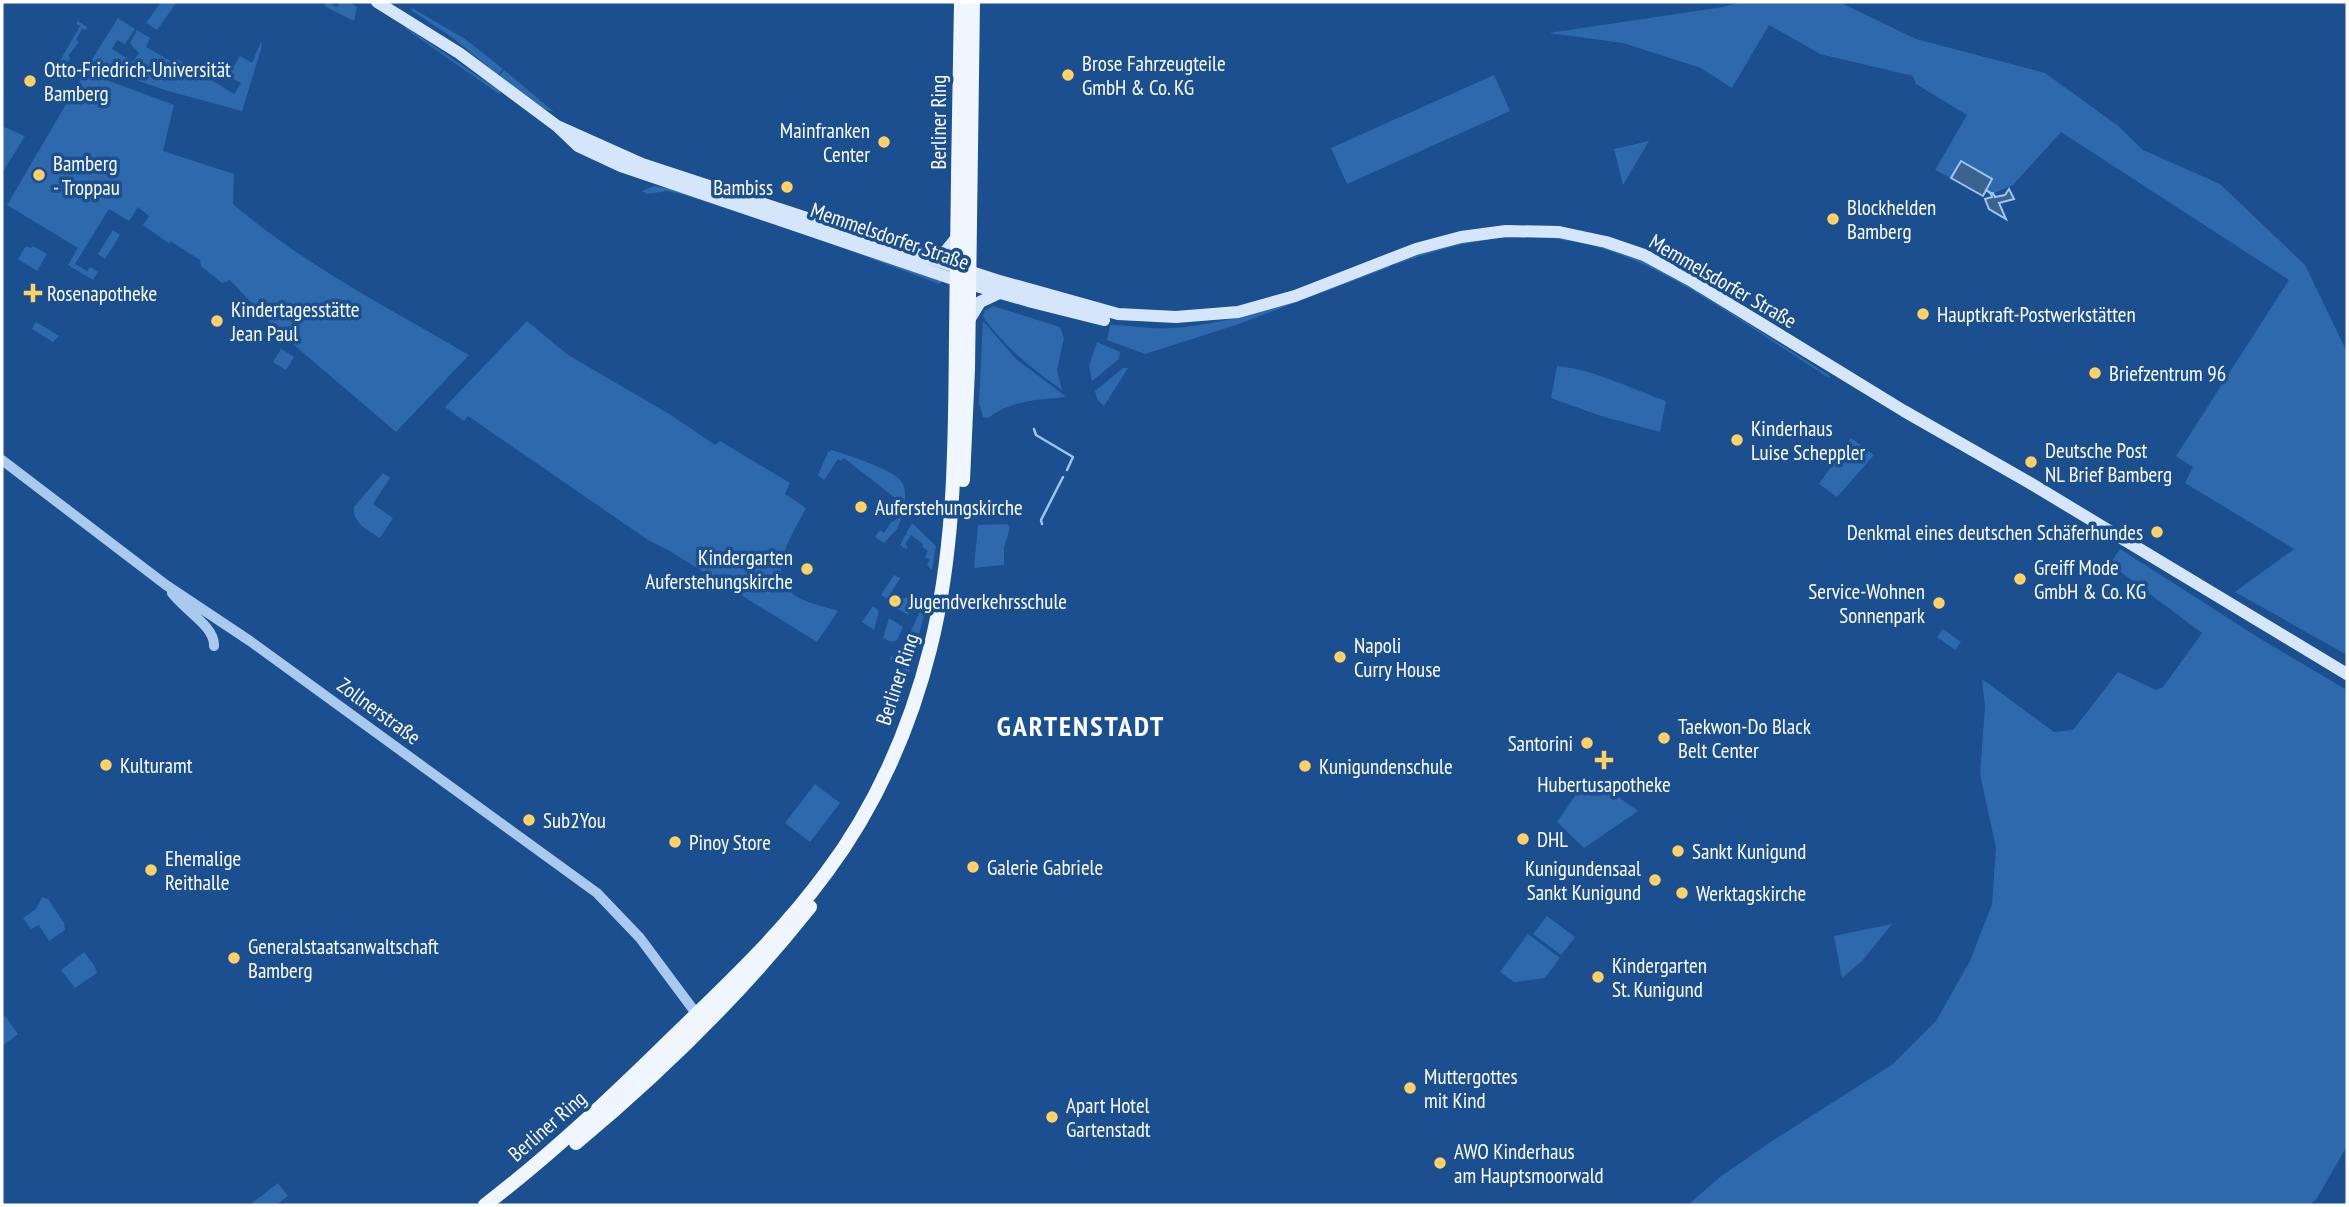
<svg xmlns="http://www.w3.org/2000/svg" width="2349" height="1207" font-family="'PT Sans Narrow',sans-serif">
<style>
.green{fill:#2e69ad}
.water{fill:#3c6290;stroke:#9cc4f0;stroke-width:2}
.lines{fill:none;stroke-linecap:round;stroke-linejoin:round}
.stream{stroke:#9cc4f0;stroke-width:2.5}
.tertiary{stroke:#a9c9ee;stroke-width:10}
.secondary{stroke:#d6e6fa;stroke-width:12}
.primary{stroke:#f0f6ff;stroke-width:14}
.poi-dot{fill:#ffd166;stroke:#1b4f8f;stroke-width:2.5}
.labels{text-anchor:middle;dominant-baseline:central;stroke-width:7;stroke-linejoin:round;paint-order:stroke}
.poi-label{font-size:21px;fill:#fff;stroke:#1b4f8f;text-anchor:start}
.street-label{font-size:21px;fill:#fff;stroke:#1b4f8f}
.district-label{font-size:28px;font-weight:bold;letter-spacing:2px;fill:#fff;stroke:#1b4f8f}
</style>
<rect width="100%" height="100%" fill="#1b4f8f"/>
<!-- green -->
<path class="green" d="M161,2h16l-20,28 -11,-7z
M327,2l10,5 3,-4 -2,-1h11l8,5 -3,14 -30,-15z
M1741,2h98l77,37 129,34 72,52 26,25 77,34 85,81 42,87v303l-112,-63 59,-43 -109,-66 8,-16 -17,-11 113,-176 -228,-148 -48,53 -21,9 -6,-4 6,-11 -31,-18 -10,17 -16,-8 32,-55 -51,-31 -3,-8 -93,-22 -51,-29 -37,63 -31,-20 -78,-25 -74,-10 174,-26z
M412,8l53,31 38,30 -5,6 -45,-37 -42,-28z
M118,18l17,11 -10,15 -8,-4 -5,9 21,13 6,-9 -9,-10 7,-13 13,8 -4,9 28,16 3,-4 57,35 7,-11 -13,-7 12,-20 12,7 9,-21 1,4 -20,65 -74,-20 -79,-27z
M78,21l9,6 -1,3 -4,-1 -6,11 3,2 -11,14 2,1 -2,5 -5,-3 -4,8 4,3 -7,11 -11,-6 1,-3 6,3 28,-49 -4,-2z
M406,27l95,65 -2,2 -93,-65z
M504,70l50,42 -14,-5 -41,-31z
M85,72l89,33 -11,46 71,23 -1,30c71,61 156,104 236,151l-73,77 -116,-99 -50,-53 -8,3 -21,-17 -1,-6 -30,-19v3l-27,-19 6,-9 -11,-9 -9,14 -20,-12 -34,55 12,7 3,-4 8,5 -5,8 -25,-15 10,-17 -71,-43z
M1494,75l16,36 -163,73 -16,-36z
M2,126l23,10 -23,37z
M1649,141l-26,44 -9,-36z
M654,186l18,3 269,92 1,2 -3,1 -120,-45 -138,-45 -14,-3 -20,3 -5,-3z
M823,216l75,24 40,8 -11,4z
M113,230l7,5 -15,24 -7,-5z
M1504,236c17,0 36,-2 54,1 41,5 81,20 117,40l155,99 -1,2c-34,-22 -69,-45 -103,-67 -67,-42 -126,-76 -208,-74 -42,1 -84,14 -124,28l-1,-2 60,-19z
M26,246l5,2 2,-2 14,8 -10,17 -19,-12z
M1389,265l1,2 -154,58 -91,29 -38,-14 3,-15c21,0 42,5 64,3 76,-6 145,-36 215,-63z
M993,306l67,21 4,11 -7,32 5,20c-30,-21 -57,-43 -79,-73l2,-7z
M527,321l41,34 103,60 44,30 5,-4 70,42 -5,11 21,14c-13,26 -46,72 -5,91 11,5 25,8 37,12l-21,31 -149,-92 -20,-10 -180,-124 -4,5 -19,-14z
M983,321l33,38 48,36 1,2c-27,3 -54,3 -77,21l-5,-1 -4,-14z
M36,322l23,14 -6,6 -21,-13z
M1097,342l23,10 -1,7 -27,22 -3,-15z
M281,349l13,8 -8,13 -13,-8z
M1557,366c39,4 72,22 109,35l-6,31 -59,-16 -50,-18z
M1123,368h5l-24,38 -7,-7 -2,-8z
M1851,438l23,17 -37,42 -18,-13z
M832,450c15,5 60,19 69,31 6,8 4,19 3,28l-7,-4 2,-4 -55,-43 -3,3 -3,-2 -14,21 -6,-5 10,-23z
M383,473l7,5 -17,26 20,14 -13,20c-12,-8 -28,-15 -26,-31z
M902,517l-5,12 -13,14 -9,-6 5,-7 4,3 7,-11z
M912,523l24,23 -4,24 -5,-5 3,-5 -5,-3 3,-6 -6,-5 1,-2 -12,-9 -6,9 3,3 -2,2 -6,-4z
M1007,524l3,3 -6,21v17l-30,3 4,-43z
M2120,549l144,92 83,49v456l-30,52 -7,7h-622l32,-28 49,-34 124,-79 43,-43 34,-60 22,-57 4,-56 -16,-74 5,-67 -3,-28 72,53 19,-2 45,-58 38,18 7,-3 39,-54 -92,-69z
M908,566l-21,33 -6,-4 13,-20 6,3z
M916,596l-8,19 -12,-7 5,-9z
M927,604l-18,69 -20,-15 13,-8 21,-45z
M873,606l6,5 -5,19 -12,-8z
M889,618l14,9 -6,13 -5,2 -9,-4z
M1943,629l18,13 -6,8 -18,-13z
M1589,776l49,35 -54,37 -27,-26z
M815,784l25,19 -30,39 -25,-19z
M42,897l6,2 16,24 1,7 -16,11 -10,-16 -8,4 -8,-11 13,-9z
M1547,916l28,21 -14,18 -28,-21z
M1892,924l-30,37 -20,17 -8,-42z
M1528,934l32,24 -15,20 -31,4 -14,-10z
M84,952l10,13 3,8 -22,15 -14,-18z
M5,1016l13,18 -16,12v-27z
M278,1183l10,13 -12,9h-23l-1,-2z"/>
<!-- water -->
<path class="water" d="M1961,161l31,18 -9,17 -32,-18z
M2009,189l5,10 -15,4 7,16 -17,-10 -4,-10 7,-2 -1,-3 2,-1 2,4 10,-2z"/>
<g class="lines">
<!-- stream -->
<path class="stream" d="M1986,190l6,4
M1034,429l2,6 37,22 -6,13
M1042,524l-1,-4 22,-43"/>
<!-- tertiary -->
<path class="tertiary" d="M2,460l164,125 84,56 347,252 43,45 61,82
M172,593c11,16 43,33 42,53"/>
<!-- secondary -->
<path class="secondary" d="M377,2l82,51 98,73 21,20 43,20 335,114 76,22 72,18
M557,126l85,38 354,116 122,34 58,3 62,-5 57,-16 121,-47 45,-12 45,-6 53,1 47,10 38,13 46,25 214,131 126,72 317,191
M927,257l18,-5 13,-16
M969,320l11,-18 19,-9"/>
<!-- primary -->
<path class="primary" d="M963,480l5,-111 5,-367
M576,1143c85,-71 165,-149 234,-236
M485,1205c68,-52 129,-110 190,-170 53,-51 107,-102 151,-162 49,-65 84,-144 104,-224 26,-103 25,-210 26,-316 1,-110 3,-221 5,-331"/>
</g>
<!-- markers -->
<g class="poi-dot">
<circle cx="1068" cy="75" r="7"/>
<circle cx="30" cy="81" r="7"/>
<circle cx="884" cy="142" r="7"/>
<circle cx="39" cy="175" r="7"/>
<circle cx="787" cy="187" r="7"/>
<circle cx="1833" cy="219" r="7"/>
<path d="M29.5 282.5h7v7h7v7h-7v7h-7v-7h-7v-7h7z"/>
<circle cx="1923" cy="314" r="7"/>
<circle cx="217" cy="321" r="7"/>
<circle cx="2095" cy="373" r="7"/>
<circle cx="1737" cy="440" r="7"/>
<circle cx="2031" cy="462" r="7"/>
<circle cx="861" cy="507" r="7"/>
<circle cx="2157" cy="532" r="7"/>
<circle cx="807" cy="569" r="7"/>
<circle cx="2020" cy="579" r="7"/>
<circle cx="895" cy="601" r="7"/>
<circle cx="1939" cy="603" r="7"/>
<circle cx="1340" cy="657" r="7"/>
<circle cx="1664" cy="738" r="7"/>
<circle cx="1587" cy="743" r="7"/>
<path d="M1600.5 749.5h7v7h7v7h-7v7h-7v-7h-7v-7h7z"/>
<circle cx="106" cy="765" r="7"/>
<circle cx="1305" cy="766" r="7"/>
<circle cx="529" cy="820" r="7"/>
<circle cx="1523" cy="839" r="7"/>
<circle cx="675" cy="842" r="7"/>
<circle cx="1678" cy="851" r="7"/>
<circle cx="973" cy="867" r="7"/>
<circle cx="151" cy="870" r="7"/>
<circle cx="1655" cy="880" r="7"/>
<circle cx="1682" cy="893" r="7"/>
<circle cx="234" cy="958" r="7"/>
<circle cx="1598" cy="977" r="7"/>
<circle cx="1410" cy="1088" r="7"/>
<circle cx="1052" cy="1117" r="7"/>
<circle cx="1440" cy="1163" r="7"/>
</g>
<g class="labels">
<!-- poi labels -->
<g class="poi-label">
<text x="1082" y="63">Brose Fahrzeugteile<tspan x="1082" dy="24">GmbH &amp; Co. KG</tspan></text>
<text x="44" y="69">Otto-Friedrich-Universität<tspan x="44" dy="24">Bamberg</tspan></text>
<text x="870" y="130" text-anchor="end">Mainfranken<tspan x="870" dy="24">Center</tspan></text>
<text x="53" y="163">Bamberg<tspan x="53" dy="24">- Troppau</tspan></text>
<text x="773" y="187" text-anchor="end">Bambiss</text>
<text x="1847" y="207">Blockhelden<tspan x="1847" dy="24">Bamberg</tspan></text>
<text x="47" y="293">Rosenapotheke</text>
<text x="231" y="309">Kindertagesstätte<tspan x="231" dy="24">Jean Paul</tspan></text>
<text x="1937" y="314">Hauptkraft-Postwerkstätten</text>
<text x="2109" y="373">Briefzentrum 96</text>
<text x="1751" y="428">Kinderhaus<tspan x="1751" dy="24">Luise Scheppler</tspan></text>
<text x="2045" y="450">Deutsche Post<tspan x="2045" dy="24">NL Brief Bamberg</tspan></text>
<text x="875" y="507">Auferstehungskirche</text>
<text x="2143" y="532" text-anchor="end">Denkmal eines deutschen Schäferhundes</text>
<text x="793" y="557" text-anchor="end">Kindergarten<tspan x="793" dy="24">Auferstehungskirche</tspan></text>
<text x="2034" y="567">Greiff Mode<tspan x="2034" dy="24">GmbH &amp; Co. KG</tspan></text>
<text x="1925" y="591" text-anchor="end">Service-Wohnen<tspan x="1925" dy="24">Sonnenpark</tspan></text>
<text x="909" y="601">Jugendverkehrsschule</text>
<text x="1354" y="645">Napoli<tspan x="1354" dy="24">Curry House</tspan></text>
<text x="1678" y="726">Taekwon-Do Black<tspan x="1678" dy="24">Belt Center</tspan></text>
<text x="1573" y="743" text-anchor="end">Santorini</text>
<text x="120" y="765">Kulturamt</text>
<text x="1319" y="766">Kunigundenschule</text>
<text x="1604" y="784" text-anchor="middle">Hubertusapotheke</text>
<text x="543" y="820">Sub2You</text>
<text x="1537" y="839">DHL</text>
<text x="689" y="842">Pinoy Store</text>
<text x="1692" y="851">Sankt Kunigund</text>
<text x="165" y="858">Ehemalige<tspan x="165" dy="24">Reithalle</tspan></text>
<text x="987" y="867">Galerie Gabriele</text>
<text x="1641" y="868" text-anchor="end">Kunigundensaal<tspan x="1641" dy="24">Sankt Kunigund</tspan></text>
<text x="1696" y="893">Werktagskirche</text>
<text x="248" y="946">Generalstaatsanwaltschaft<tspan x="248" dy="24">Bamberg</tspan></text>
<text x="1612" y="965">Kindergarten<tspan x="1612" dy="24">St. Kunigund</tspan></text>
<text x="1424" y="1076">Muttergottes<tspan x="1424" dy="24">mit Kind</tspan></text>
<text x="1066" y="1105">Apart Hotel<tspan x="1066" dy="24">Gartenstadt</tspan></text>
<text x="1454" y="1151">AWO Kinderhaus<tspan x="1454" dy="24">am Hauptsmoorwald</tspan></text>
</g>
<!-- street labels -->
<g class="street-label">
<text transform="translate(938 122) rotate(-90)">Berliner Ring</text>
<text transform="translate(890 236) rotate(19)">Memmelsdorfer Straße</text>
<text transform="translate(1723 281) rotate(30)">Memmelsdorfer Straße</text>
<text transform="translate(897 679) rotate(-72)">Berliner Ring</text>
<text transform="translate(379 711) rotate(36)">Zollnerstraße</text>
<text transform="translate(547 1126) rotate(-41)">Berliner Ring</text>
</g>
<!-- district labels -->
<g class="district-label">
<text x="1081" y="725">GARTENSTADT</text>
</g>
</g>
<!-- border -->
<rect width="2349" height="1207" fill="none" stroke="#ffffff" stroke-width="7"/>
</svg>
